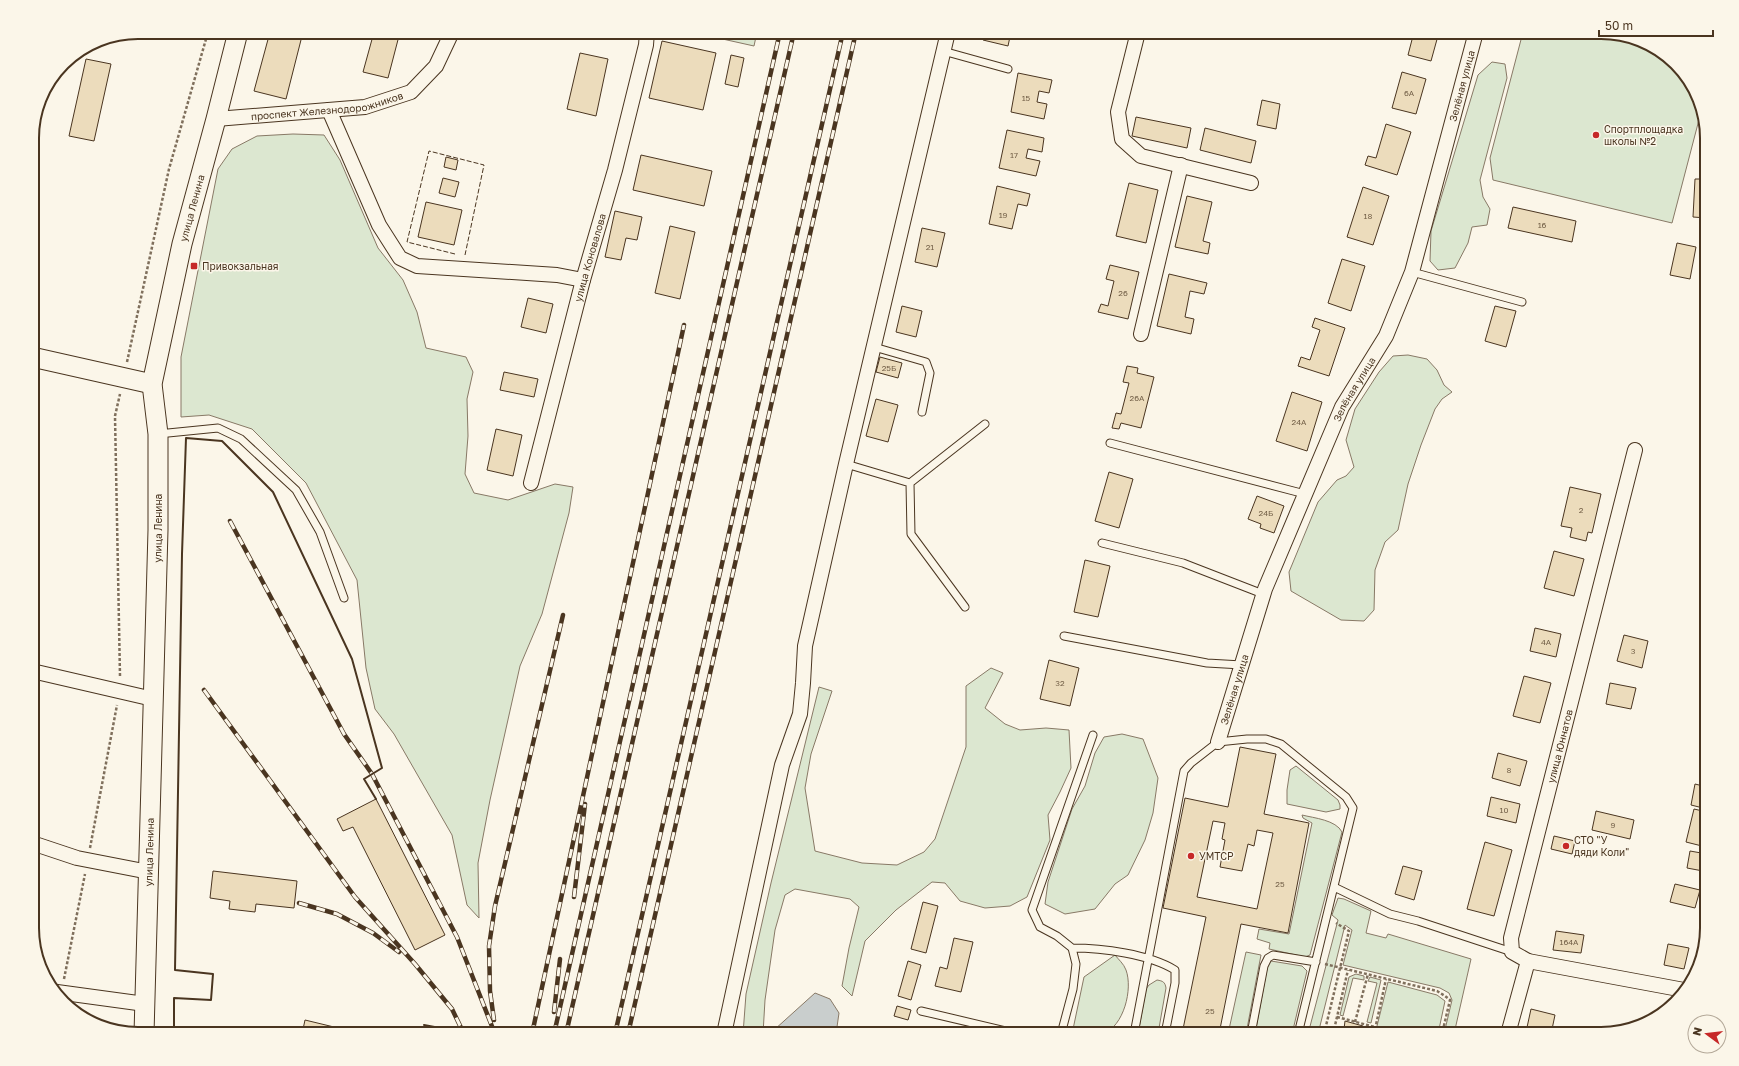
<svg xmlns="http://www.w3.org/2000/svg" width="1739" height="1066" font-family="'Golos Text',sans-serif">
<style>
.green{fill:#dce7d0;stroke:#887966}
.water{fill:#c9cecd;stroke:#887966}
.building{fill:#ecdcbc;stroke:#4a3520;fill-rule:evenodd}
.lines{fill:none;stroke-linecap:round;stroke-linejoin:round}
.lane-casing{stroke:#4a3520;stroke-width:9}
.street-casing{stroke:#4a3520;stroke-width:16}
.secondary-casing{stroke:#4a3520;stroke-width:21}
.path{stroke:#7f6f5c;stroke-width:2.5;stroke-dasharray:3 2;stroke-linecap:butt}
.lane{stroke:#fbf6e9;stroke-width:7}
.street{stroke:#fbf6e9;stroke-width:14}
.secondary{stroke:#fbf6e9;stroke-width:19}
.rail-casing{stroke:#4a3520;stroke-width:4.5}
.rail{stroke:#fbf6e9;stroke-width:3;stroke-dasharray:9;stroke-linecap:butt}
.fence{stroke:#4a3520;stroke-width:1;stroke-dasharray:5 2;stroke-linecap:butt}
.wall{stroke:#4a3520;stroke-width:2}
.poi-dot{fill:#c62828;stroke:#fbf6e9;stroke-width:1.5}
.labels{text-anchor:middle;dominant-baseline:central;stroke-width:3;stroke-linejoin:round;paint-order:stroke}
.number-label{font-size:8px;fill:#725f47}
.street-label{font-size:10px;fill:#4a3520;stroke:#fbf6e9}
.poi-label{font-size:10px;fill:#4a3520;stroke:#fbf6e9;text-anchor:start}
.rim{fill:none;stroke:#4a3520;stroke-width:2}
</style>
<rect width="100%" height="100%" fill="#fbf6e9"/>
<!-- green -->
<path class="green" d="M719,32h38l-3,14 -36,-8z
M1523,32h78l53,14 39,39 8,27 -29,111 -179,-43 -3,-22z
M1492,62l13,2 2,14 -27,102 3,17 7,12 -3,16 -15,2 -4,16 -13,25 -17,2 -8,-9 1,-30 47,-156z
M293,134l31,1 16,25 38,88 25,32 14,32 9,36 40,9 7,15 -6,27 1,37 -3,38 9,19 34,7 47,-16 18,3 -4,26 -27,101 -22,52 -30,134 -12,63 1,55 -12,-13 -15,-70 -58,-101 -19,-25 -9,-41 -9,-88 -51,-97 -54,-54 -43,-14 -28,2v-60l37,-188 14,-20 25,-13z
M1408,355l19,4 10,11 7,15 8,7 -10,7 -7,10 -14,36 -13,39 -10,46 -13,12 -10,28 -1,40 -10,11 -23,-1 -50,-29 -2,-19 29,-70 19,-22 9,-4 8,-9 -8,-27 9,-31 24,-37 14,-16z
M991,668l12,5 -18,35 20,16 15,6 26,-2 23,2 2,38 -11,24 -12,23 2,25 -23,57 -17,9 -25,2 -25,-7 -15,-18 -13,-1 -36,28 -31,31 -13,55 -10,-10 7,-38 10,-41 -9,-8 -55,-10 -10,6 -10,35 -10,70 -2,34h-20l3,-40 25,-111 48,-196 13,4 -21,63 -6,34 10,63 47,12 35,2 27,-13 11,-13 31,-92v-61z
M1122,734l21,5 15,39 -5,35 -8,27 -17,35 -13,9 -20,25 -30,5 -20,-10 3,-22 24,-73 13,-23 10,-33 9,-16z
M1296,766l42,34 2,5v4l-14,3 -39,-8v-14l3,-20z
M1302,815c12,3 34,5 40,17l-32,123 -5,2 -36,-8 1,-6 -13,-4 2,-10 30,5 23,-111 -9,-5z
M1338,898l6,1 27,12 -5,22 20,5 2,-4 83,25 -17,75h-10l8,-34 -3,-7 -9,-5 -97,-23 9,-35 -7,-5 -27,109h-10l30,-114 -6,-5z
M1246,952l15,3 -15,79h-18z
M1115,955c3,4 9,9 11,15 7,19 -2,56 -23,64 -6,2 -24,0 -31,0l12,-57z
M1271,961l31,5 5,5 -15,63h-37l13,-71z
M1356,974l8,2v4l-11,-2 -10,38 -3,-1 9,-38z
M1370,977l11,3 -10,43 -4,-1 10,-39 -9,-2z
M1157,980c6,1 8,2 9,8l-8,46h-20l8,-45 3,-4z
M1388,982l49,13 8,6 -7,33h-63z"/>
<!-- water -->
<path class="water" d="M815,993l15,6 9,14 -3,21h-64l2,-4z"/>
<!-- building -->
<path class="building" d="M270,32h33l-17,67 -32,-8z
M374,32h26l-12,46 -25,-6z
M985,32h26l-3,14 -25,-6z
M1414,32h25l-8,29 -23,-6z
M662,41l54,12 -13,57 -54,-12z
M580,53l28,6 -12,57 -29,-7z
M731,55l13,3 -6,29 -13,-3z
M86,59l25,5 -17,77 -25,-5z
M1402,72l24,7 -10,35 -24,-6z
M1018,73l34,7 -3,13 -10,-2 -2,11 10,2 -3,15 -33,-7z
M1262,100l18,4 -4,25 -19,-4z
M1136,117l55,11 -4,20 -55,-12z
M1386,124l25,8 -14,43 -32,-10 3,-9 8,2z
M1205,128l51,13 -5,22 -51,-13z
M1007,130l37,8 -2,14 -14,-3 -2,9 14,3 -4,15 -37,-8z
M641,155l71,16 -8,35 -71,-16z
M446,157l12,3 -2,10 -12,-3z
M443,178l16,4 -4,15 -16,-4z
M1695,179h12v39l-14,-1z
M1129,183l29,7 -12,53 -30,-7z
M997,186l33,8 -3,12 -9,-2 -6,25 -23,-5z
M1363,187l26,9 -16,49 -26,-8z
M1187,196l25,6 -9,39 7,2 -2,11 -33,-7z
M426,202l36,8 -8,35 -36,-8z
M1513,207l63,14 -4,21 -64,-14z
M615,211l27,6 -5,23 -11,-2 -5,22 -16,-3z
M670,226l25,6 -15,67 -25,-6z
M922,228l23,5 -8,34 -22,-5z
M1677,243l19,4 -6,32 -20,-4z
M1342,259l23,7 -14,45 -23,-8z
M1110,265l29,7 -11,47 -30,-7 3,-8 7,2 6,-25 -8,-2z
M1169,274l38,9 -3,11 -14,-3 -5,26 9,2 -3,15 -34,-8z
M528,298l25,6 -7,29 -25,-6z
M902,306l20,5 -6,26 -20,-5z
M1495,306l21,5 -10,36 -21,-6z
M1315,318l30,10 -16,48 -31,-10 3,-9 9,3 10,-30 -8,-3z
M880,357l22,6 -4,15 -22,-6z
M1127,366l11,2 -1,5 17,4 -13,51 -20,-5 -2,6 -7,-1 4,-15 5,1 8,-31 -6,-1z
M504,372l34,7 -4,18 -34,-7z
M1292,392l30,10 -15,49 -31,-10z
M876,399l22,6 -10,37 -22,-6z
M496,429l26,6 -9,41 -26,-6z
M1109,472l24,7 -14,49 -24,-7z
M1570,487l31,7 -9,39 -4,-1 -2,9 -16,-4 2,-9 -11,-2z
M1257,496l27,10 -10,27 -14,-5 1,-4 -13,-5z
M1554,551l30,8 -10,37 -30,-8z
M1085,560l25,6 -12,51 -24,-5z
M1535,628l26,6 -5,23 -26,-6z
M1624,635l24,6 -6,27 -25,-7z
M1049,660l30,8 -9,38 -30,-7z
M1524,676l27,7 -11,40 -27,-7z
M1610,683l26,5 -5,21 -25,-5z
M1240,747l36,7 -12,60 45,9 -21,110 -47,-9 -22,110h-37l24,-117 -43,-9 22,-110 43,9zM1213,821l12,2 -3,16 3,1 -5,27 22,4 6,-27 6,2 3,-16 16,3 -16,76 -60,-12z
M1498,753l29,8 -7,25 -28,-8z
M1695,784l12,3v22l-16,-4z
M1491,797l29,7 -4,19 -29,-7z
M376,799l69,136 -30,15 -62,-123 -10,4 -6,-12z
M1694,809l13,3 -1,35 -20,-5z
M1596,811l38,9 -4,19 -38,-9z
M1554,836l21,5 -3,13 -21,-5z
M1485,842l27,8 -18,66 -27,-7z
M1690,851l17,3 -4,17 -16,-3z
M1403,866l19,5 -8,29 -19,-6z
M213,871l84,10 -3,27 -38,-4 -1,8 -26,-3 1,-8 -20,-3z
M1675,884l25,6 -5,18 -25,-6z
M923,902l15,4 -12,47 -15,-4z
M1556,931l28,4 -3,18 -28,-3z
M954,938l19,4 -12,50 -26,-6 5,-19 7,2z
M1668,944l21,4 -5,21 -20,-4z
M908,961l13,4 -10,35 -13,-4z
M897,1006l14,4 -3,10 -14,-4z
M1531,1009l24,6 -4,19h-13l-12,-2z
M305,1020l58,14h-61z
M1345,1021l18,5 -1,3 -4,5 -10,-1 -4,-4z"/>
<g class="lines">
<defs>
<path id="lane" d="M943,51l65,18
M1412,272l110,30
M874,347l52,15 4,11 -8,39
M158,434l60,-6 23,11 55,51 24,42 24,66
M1110,443l195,51
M846,464l64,19
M1102,543l81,20 80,31
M965,607l-54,-73 -1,-51 75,-59
M1064,636l143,27 35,2
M1334,887l56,27 28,7 94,31
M1072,948c30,0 77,6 103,22v13l-10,51
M921,1011l98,23
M1061,1034l12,-45 3,-25 -4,-16 -15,-12 -17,-9 -8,-17 61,-175
M1134,1034l50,-263 7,-8 27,-21 29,-3h19l15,5 65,53 7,11 -55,226
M1251,1034l13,-68 4,-8 5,-3 43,7"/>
<g id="street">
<path d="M1138,32l-20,80 4,27 19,17 110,27"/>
<path d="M329,110l50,115 21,33 17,8 140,9 26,5"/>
<path id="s1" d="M216,119l149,-12 46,-15 25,-26 16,-34"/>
<path d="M1141,334l40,-169"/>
<path id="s2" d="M531,483l52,-203 32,-110 31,-125 1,-13"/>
<path d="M32,671l121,28"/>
<path id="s3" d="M1218,742l47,-153 77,-182 44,-71 26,-64 64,-240"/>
<path d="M32,843l45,15 72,14"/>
<path d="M1528,961l156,29"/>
<path d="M57,992l88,12"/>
<path d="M724,1034l58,-269 18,-51 3,-31 2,-37 41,-182 102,-432"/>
<path id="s4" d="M1508,1034l20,-73 -16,-9 -1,-14 124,-488"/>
</g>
<g id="secondary">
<path d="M32,357l120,27"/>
<path id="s5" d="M144,1034l14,-504v-96l-6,-50 30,-140 34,-125 22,-87"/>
</g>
</defs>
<!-- lane casing -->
<use href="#lane" class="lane-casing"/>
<!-- street casing -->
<use href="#street" class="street-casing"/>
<!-- secondary casing -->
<use href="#secondary" class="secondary-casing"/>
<!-- path -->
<path class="path" d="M127,362l42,-193 39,-137
M120,676l-5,-260 5,-22
M90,848l27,-143
M1325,964l112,27 8,5 5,4 -8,34
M64,979l21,-105
M1337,1017l38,10
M1355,1022l13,-48
M1324,1034l25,-103 -13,-8
M1333,1034l15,-64
M1374,1034l12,-55"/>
<!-- lane -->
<use href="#lane" class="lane"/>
<!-- street -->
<use href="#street" class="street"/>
<!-- secondary -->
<use href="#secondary" class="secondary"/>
<defs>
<path id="rail" d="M230,521l114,213 28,40 85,163 38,97
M204,690l151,207 60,67 37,45 12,25
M574,897l11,-93
M299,903l38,11 36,19 26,19
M554,1012l6,-53
M494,1020l-4,-29 -1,-45 6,-40 68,-291
M532,1034l152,-709
M554,1034l226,-1002
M566,1034l228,-1002
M615,1034l228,-1002
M628,1034l228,-1002"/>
</defs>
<!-- rail casing -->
<use href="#rail" class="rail-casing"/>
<!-- rail -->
<use href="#rail" class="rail"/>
<!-- fence -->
<path class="fence" d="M455,254l-48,-12 22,-91 55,14 -19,90"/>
<!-- wall -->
<path class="wall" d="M424,1025l37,7v2
M174,1034v-36l37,2 2,-26 -38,-4 7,-416 4,-116 36,3 51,51 79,167 30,109 -18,11 12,20"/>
</g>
<!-- markers -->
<g class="poi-dot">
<circle cx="1596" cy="135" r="4"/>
<rect x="190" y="262" width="8" height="8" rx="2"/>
<circle cx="1566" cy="846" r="4"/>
<circle cx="1191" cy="856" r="4"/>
</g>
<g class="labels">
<!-- number labels -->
<g class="number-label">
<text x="1409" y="93">6А</text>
<text x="1026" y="98">15</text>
<text x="1014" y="155">17</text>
<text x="1003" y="215">19</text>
<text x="1368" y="216">18</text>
<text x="1542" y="225">16</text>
<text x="930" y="247">21</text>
<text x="1123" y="293">26</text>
<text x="889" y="368">25Б</text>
<text x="1137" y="398">26А</text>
<text x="1299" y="422">24А</text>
<text x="1581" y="510">2</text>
<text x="1266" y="513">24Б</text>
<text x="1546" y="642">4А</text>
<text x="1633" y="651">3</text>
<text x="1060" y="683">32</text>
<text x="1509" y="770">8</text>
<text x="1504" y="810">10</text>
<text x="1613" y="825">9</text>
<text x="1280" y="884">25</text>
<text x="1569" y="942">164А</text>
<text x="1210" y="1011">25</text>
</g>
<!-- street labels -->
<g class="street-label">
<text stroke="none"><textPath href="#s3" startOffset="703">Зелёная улица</textPath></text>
<text stroke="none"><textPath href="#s1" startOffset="112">проспект Железнодорожников</textPath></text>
<text stroke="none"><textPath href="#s5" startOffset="831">улица Ленина</textPath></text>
<text stroke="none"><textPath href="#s2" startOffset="233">улица Коновалова</textPath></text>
<text stroke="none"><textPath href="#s3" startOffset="379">Зелёная улица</textPath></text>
<text stroke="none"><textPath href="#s5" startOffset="506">улица Ленина</textPath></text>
<text stroke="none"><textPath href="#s3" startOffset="55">Зелёная улица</textPath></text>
<text stroke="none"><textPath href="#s4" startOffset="306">улица Юннатов</textPath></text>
<text stroke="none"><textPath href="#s5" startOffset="182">улица Ленина</textPath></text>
</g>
<!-- poi labels -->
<g class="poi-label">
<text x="1604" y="129">Спортплощадка<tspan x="1604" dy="12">школы №2</tspan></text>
<text x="202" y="266">Привокзальная</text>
<text x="1574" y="840">СТО "У<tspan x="1574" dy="12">дяди Коли"</tspan></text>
<text x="1199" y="856">УМТСР</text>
</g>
</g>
<!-- crop -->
<path d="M0 0H1739V1066H0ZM138 39H1601A99 99 0 0 1 1700 138V928A99 99 0 0 1 1601 1027H138A99 99 0 0 1 39 928V138A99 99 0 0 1 138 39Z" fill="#fbf6e9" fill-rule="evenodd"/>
<path class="rim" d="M138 39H1601A99 99 0 0 1 1700 138V928A99 99 0 0 1 1601 1027H138A99 99 0 0 1 39 928V138A99 99 0 0 1 138 39Z"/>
<!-- north arrow -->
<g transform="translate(1707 1034) rotate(285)"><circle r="19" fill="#fbf6e9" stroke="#b4a999"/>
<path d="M0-3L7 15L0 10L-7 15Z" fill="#c62828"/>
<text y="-6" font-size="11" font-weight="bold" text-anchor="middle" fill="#4a3520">N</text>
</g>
<!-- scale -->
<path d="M1599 30v6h114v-6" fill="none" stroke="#4a3520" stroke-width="2"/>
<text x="1605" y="30" font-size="12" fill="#4a3520" stroke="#fbf6e9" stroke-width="3" paint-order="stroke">50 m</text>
</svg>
